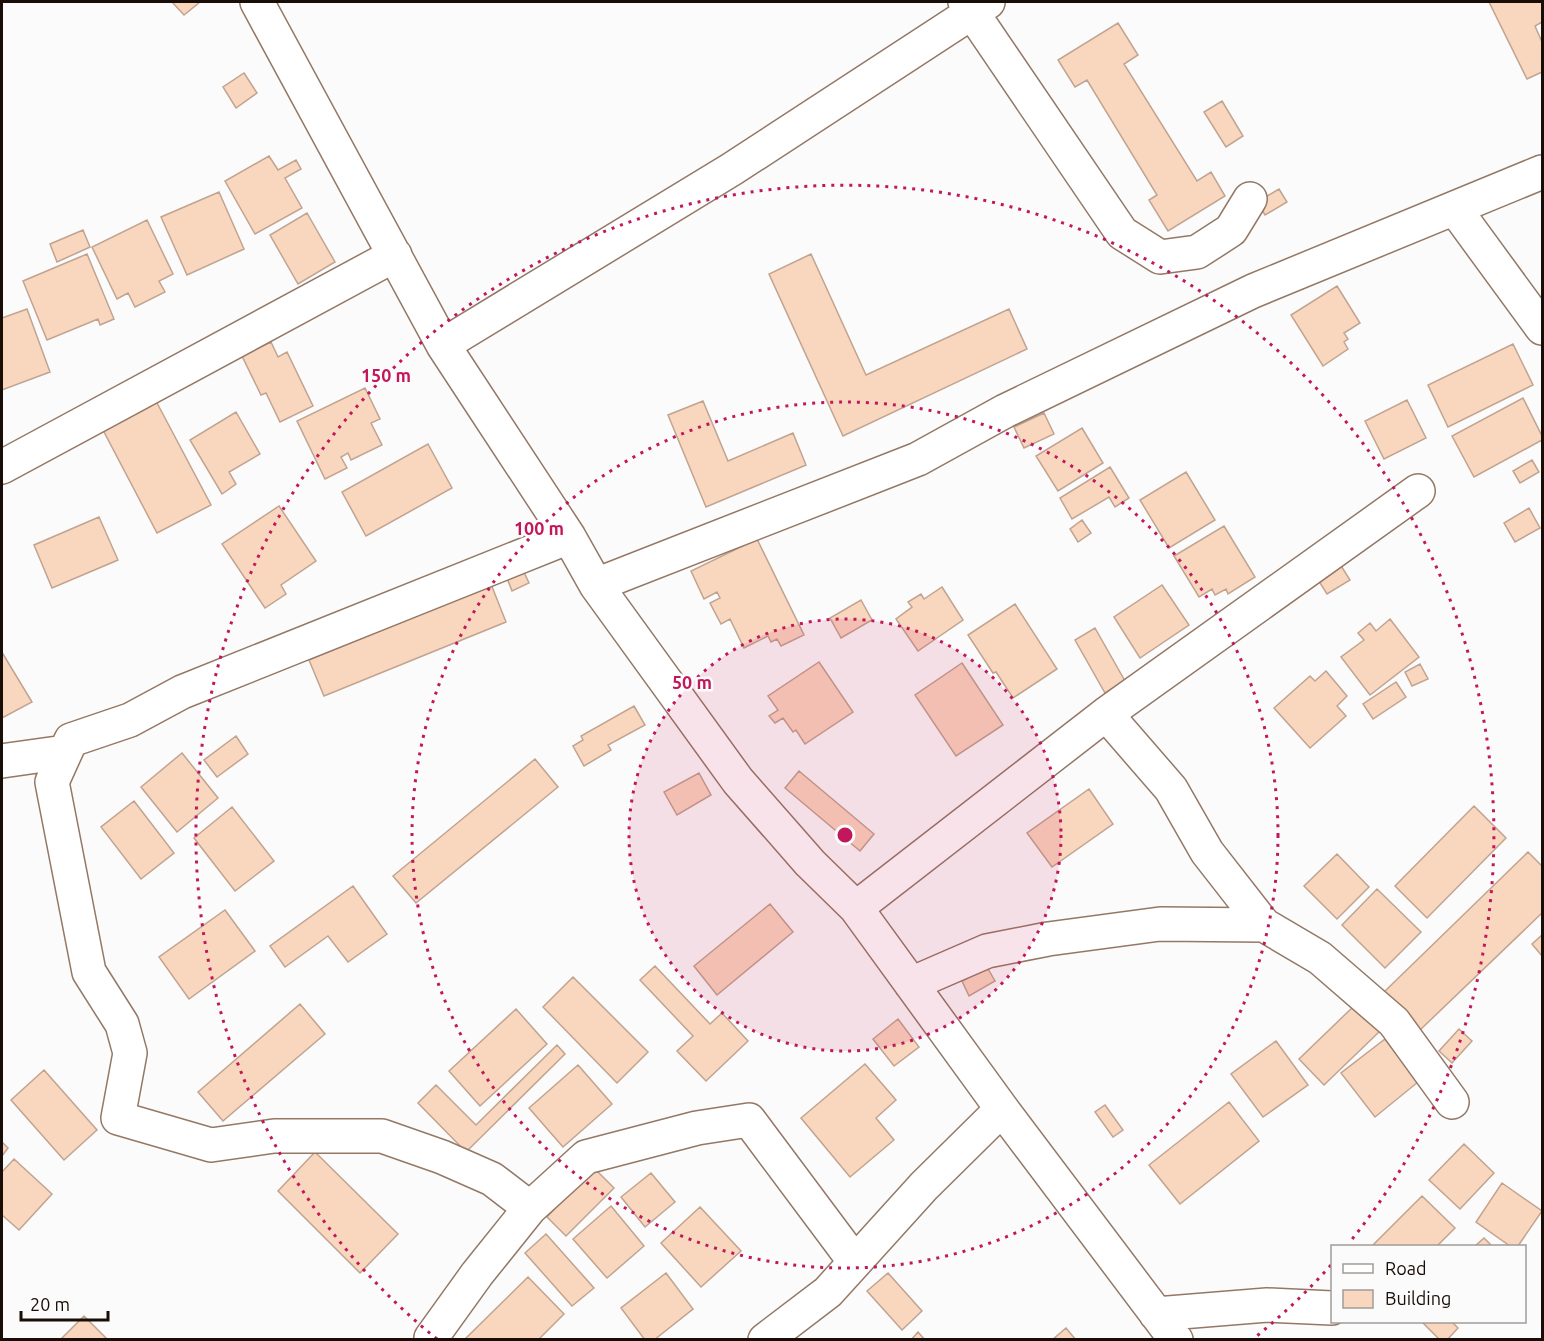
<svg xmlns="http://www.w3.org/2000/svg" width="1544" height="1341" font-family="Ubuntu,sans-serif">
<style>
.building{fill:#f9d7bf;stroke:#c1a38f;stroke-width:1.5}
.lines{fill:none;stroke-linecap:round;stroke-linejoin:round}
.minor-casing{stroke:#947865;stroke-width:36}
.minor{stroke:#fff;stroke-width:33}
.ring{fill:none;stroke:#c2185b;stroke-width:3;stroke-dasharray:3 6}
.centre{fill:#c2185b;stroke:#fbfbfb;stroke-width:3}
.ring-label{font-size:18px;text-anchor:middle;font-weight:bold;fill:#c2185b;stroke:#fbfbfb;stroke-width:5;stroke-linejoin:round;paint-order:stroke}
</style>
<rect width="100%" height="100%" fill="#fbfbfb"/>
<!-- building -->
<path class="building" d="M172,2h28l-16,13z
M1489,2h53v20l-7,4 7,16v30l-15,7z
M1118,23l20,32 -14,9 73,117 14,-9 14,24 -57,35 -19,-31 8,-5 -70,-115 -12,7 -17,-27z
M244,73l13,20 -21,15 -13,-21z
M1222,101l21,35 -17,11 -22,-35z
M269,156l9,14 18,-10 5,9 -16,9 17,30 -47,26 -30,-53z
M1279,189l8,13 -22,13 -8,-13z
M219,192l25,57 -57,26 -26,-58z
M307,213l28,49 -37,22 -28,-49z
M147,220l26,54 -14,7 6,11 -30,15 -7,-14 -11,6 -25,-52z
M83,230l7,17 -33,15 -7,-18z
M87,254l27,65 -14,6 -2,-6 -51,21 -24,-59z
M811,254l55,121 143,-66 18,40 -184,87 -74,-162z
M1337,286l23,37 -16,10 4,6 -4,3 4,7 -25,17 -32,-51z
M27,309l23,63 -48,18v-72z
M271,342l7,15 9,-5 26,54 -33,16 -14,-29 -5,2 -19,-39z
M1513,344l20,41 -85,42 -20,-42z
M365,388l15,31 -9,4 11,22 -31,15 -3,-7 -7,4 6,11 -22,11 -28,-58z
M1523,398l19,38v4l-68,37 -22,-41z
M1407,400l19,38 -42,21 -19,-38z
M156,401l55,104 -54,28 -54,-103z
M703,401l25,60 65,-28 13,32 -100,42 -38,-92z
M236,412l24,42 -31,18 7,12 -14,10 -32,-54z
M1044,413l10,21 -30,14 -10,-21z
M1082,428l21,35 -45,28 -22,-35z
M428,444l24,44 -86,48 -24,-44z
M1532,460l7,12 -19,11 -7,-12z
M1110,467l19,31 -14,9 -6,-10 -37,22 -12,-21z
M1186,472l29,48 -46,28 -29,-48z
M279,506l37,55 -35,24 5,9 -21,14 -43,-64z
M1529,508l11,20 -25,14 -11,-19z
M99,517l19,43 -66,28 -18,-43z
M1082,520l9,13 -13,9 -8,-13z
M1224,526l31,51 -27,17 -2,-5 -11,6 -3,-6 -13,8 -25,-41z
M757,539l47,96 -23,11 -4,-7 -6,3 -3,-6 -24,12 -14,-29 -9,5 -11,-21 10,-5 -3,-6 -13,7 -13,-28z
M1338,561l12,19 -23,14 -12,-19z
M523,570l6,13 -17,8 -5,-13z
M489,579l17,43 -182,74 -15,-36 166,-68z
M1162,585l27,40 -49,33 -26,-41z
M942,587l21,33 -45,31 -22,-32 16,-12 -4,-5 13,-8 3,5z
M861,600l11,20 -31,18 -11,-20z
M1015,604l42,65 -44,29 -17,-26 -3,1 -25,-38z
M1390,619l29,38 -49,38 -29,-38 23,-17 -6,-7 12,-10 6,8z
M1095,628l30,53 -20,12 -30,-53z
M3,654l29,48 -30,16v-63z
M819,662l34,50 -48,32 -9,-14 -3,2 -10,-14 -8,5 -6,-7 9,-6 -10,-14z
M962,663l41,62 -47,31 -41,-61z
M1420,664l8,15 -16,7 -7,-14z
M1326,671l21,25 -10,10 9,10 -36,32 -36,-40 36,-32 5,5z
M1396,682l10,15 -33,22 -10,-15z
M634,706l11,19 -37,20 3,5 -27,16 -11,-20 10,-6 -2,-4z
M236,736l12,18 -31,23 -13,-17z
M182,753l36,45 -41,34 -36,-45z
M535,759l23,28 -142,116 -23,-27z
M799,771l75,63 -14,17 -75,-63z
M699,773l12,22 -34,20 -13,-23z
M1089,789l24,35 -61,43 -25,-34z
M134,801l40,52 -33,26 -40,-52z
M1474,806l32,32 -79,80 -32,-32z
M232,807l42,54 -39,30 -41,-53z
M1528,852l14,14v47l-123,118 -36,-38z
M1337,854l32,33 -32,32 -33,-33z
M353,886l34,48 -39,28 -20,-26 -43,31 -15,-21z
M1377,889l44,43 -36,36 -43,-43z
M770,904l23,28 -76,63 -23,-29z
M225,910l30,41 -66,48 -30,-42z
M1542,935v21l-10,-12z
M655,966l55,58 12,-11 26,28 -42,40 -29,-30 16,-15 -53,-56z
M987,967l8,14 -26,15 -7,-15z
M573,977l75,75 -31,31 -74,-76z
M300,1004l25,30 -102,87 -25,-29z
M1355,1005l25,26 -56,54 -25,-26z
M516,1009l31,35 -67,62 -31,-35z
M898,1019l21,28 -25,19 -21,-27z
M1459,1029l13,12 -20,22 -13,-12z
M1385,1039l33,43 -43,35 -34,-44z
M1276,1041l32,44 -45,32 -32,-43z
M557,1045l8,9 -99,98 -48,-49 18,-18 40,40z
M865,1064l31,36 -20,18 18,22 -44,37 -49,-59z
M578,1065l34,39 -49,43 -34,-39z
M44,1070l53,60 -33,30 -53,-60z
M1229,1102l30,39 -79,63 -31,-39z
M1105,1105l18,25 -10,7 -18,-25z
M2,1142l6,6 -6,8z
M1464,1144l30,29 -34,36 -31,-29z
M315,1152l83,82 -38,39 -82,-82z
M14,1159l38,35 -33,36 -17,-15v-43z
M594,1168l20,20 -48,48 -19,-19z
M651,1173l24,29 -30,25 -24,-30z
M1502,1183l40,28 -24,35h-8l-34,-24z
M1422,1196l33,32 -18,18h-65z
M611,1206l33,40 -37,32 -34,-39z
M700,1207l41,44 -40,36 -40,-44z
M546,1234l48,54 -22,18 -47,-53z
M1484,1238l8,8h-17z
M666,1273l27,36 -39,31h-9l-24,-32z
M888,1273l34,38 -20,19 -35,-39z
M528,1277l36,37 -26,26h-74z
M84,1316l24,24h-44l-2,-2z
M1422,1322h30l6,6 -11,12h-7z
M1066,1328l10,12h-24z
M918,1332l7,8h-14z"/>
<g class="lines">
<defs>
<path id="minor" d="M257,2l186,343 126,192 27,48 142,196 72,82 46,45 146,201 174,231
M965,2l157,231 38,24 37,-5 34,-22 19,-31
M1455,209l87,119
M443,345l289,-176 256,-167
M2,467l393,-212
M596,585l322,-126 87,-48 248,-120 289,-119
M1106,714l312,-223
M2,761l63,-9
M856,908l250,-194 65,75 36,63 57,73
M911,984l76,-33 61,-12 112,-15 104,1 56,33 74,64 58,80
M530,1208l56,-51 111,-29 52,-8 106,142
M1156,1314l111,-9 65,3
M433,1340l-2,-2 46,-64 53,-66 -38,-29 -50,-22 -60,-21h-108l-63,9 -93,-27 12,-65 -8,-29 -33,-52 -37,-190 19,-42 59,-20 52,-28 387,-155
M765,1340l63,-48 96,-106 78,-77"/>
</defs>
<!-- minor casing -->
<use href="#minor" class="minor-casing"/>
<!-- minor -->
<use href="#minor" class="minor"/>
</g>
<!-- distance rings -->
<circle cx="845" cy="835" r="216" fill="#c2185b" fill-opacity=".12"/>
<g class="ring">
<circle cx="845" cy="835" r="216"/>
<circle cx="845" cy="835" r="433"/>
<path d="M1331 1265A649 649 0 0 1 1253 1339M437 1339A649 649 0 1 1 1349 1243"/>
</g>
<circle cx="845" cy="835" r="9" class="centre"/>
<g class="ring-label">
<text x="386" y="382">150 m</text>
<text x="539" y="535">100 m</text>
<text x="692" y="689">50 m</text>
</g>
<!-- border -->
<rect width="1544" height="1341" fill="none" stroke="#180e07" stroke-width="6"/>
<!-- legend -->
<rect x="1331" y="1245" width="195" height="78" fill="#fbfbfb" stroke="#a09c99" stroke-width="1.5"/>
<rect x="1343" y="1264" width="30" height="9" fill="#ffffff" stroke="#a09c99" stroke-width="1.5"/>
<text x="1385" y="1275" font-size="18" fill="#180e07">Road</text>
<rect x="1343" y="1290" width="30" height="18" fill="#f9d7bf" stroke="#a09c99" stroke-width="1.5"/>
<text x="1385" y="1305" font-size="18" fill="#180e07">Building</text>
<!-- scale -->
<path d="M21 1311v9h87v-9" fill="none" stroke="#180e07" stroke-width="3"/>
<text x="30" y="1311" font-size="18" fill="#180e07" stroke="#fbfbfb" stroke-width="4.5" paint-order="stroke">20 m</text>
</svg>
